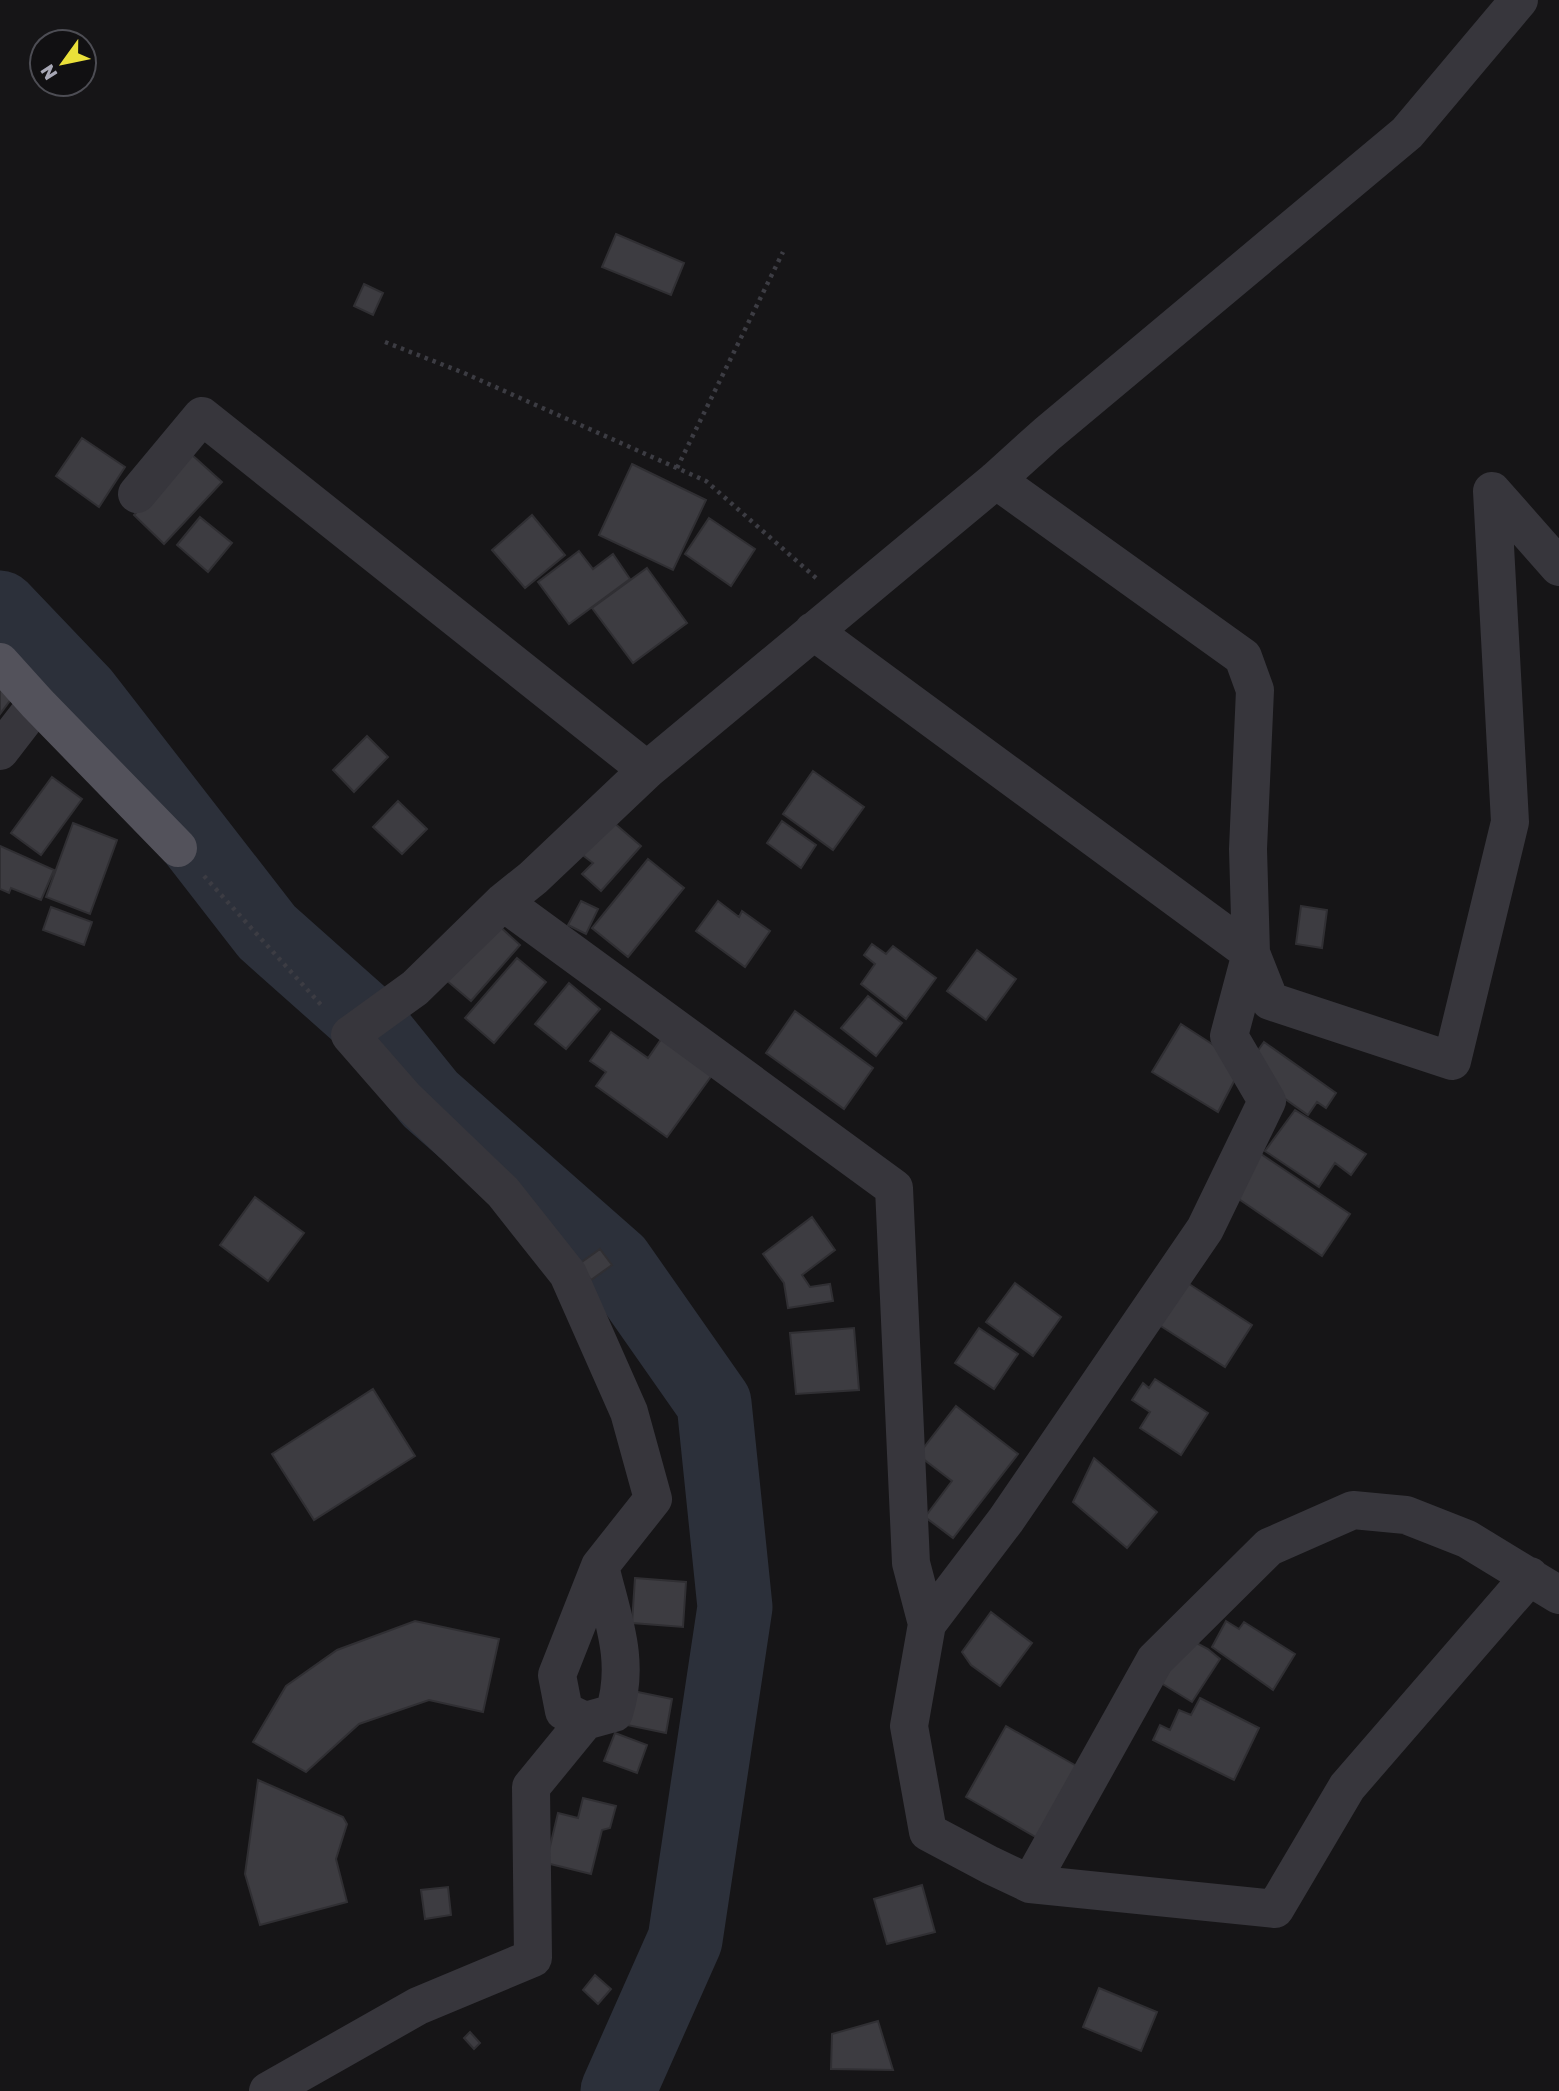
<svg xmlns="http://www.w3.org/2000/svg" width="1559" height="2091" font-family="Rubik,sans-serif">
<style>
.lines{fill:none;stroke-linecap:round;stroke-linejoin:round}
.river{stroke:#2c303a;stroke-width:75}
.building{fill:#3d3c41;stroke:#302f33;stroke-width:2}
.path{stroke:#3c3c43;stroke-width:4.5;stroke-dasharray:3.5 5;stroke-linecap:butt}
.minor{stroke:#37363c;stroke-width:38}
.major{stroke:#53525b;stroke-width:38}
</style>
<rect width="100%" height="100%" fill="#161517"/>
<g class="lines">
<!-- river -->
<path class="river" d="M0,608l83,87 184,237 100,89 63,78 186,164 98,140 21,204 -50,333 -67,151"/>
</g>
<!-- building -->
<path class="building" d="M616,234l68,29 -13,32 -69,-28z
M364,284l19,9 -10,22 -19,-9z
M82,438l43,29 -26,40 -43,-31z
M191,454l31,28 -58,62 -30,-29z
M632,464l74,36 -33,70 -74,-35z
M532,515l33,40 -40,33 -33,-38z
M200,517l32,26 -24,29 -31,-27z
M709,518l46,31 -24,37 -46,-32z
M579,551l14,18 20,-15 17,25 -61,45 -31,-42z
M647,568l40,55 -54,40 -41,-55z
M0,682l15,12 -15,20z
M367,736l21,21 -34,35 -21,-22z
M813,771l51,36 -31,43 -50,-36z
M52,777l30,22 -41,56 -30,-22z
M398,801l29,28 -25,25 -29,-27z
M606,816l35,30 -40,45 -19,-17 11,-11 -17,-13z
M782,821l34,24 -15,23 -34,-25z
M73,823l44,17 -27,74 -44,-17z
M0,846l54,24 -13,30 -30,-12 -2,5 -9,-4z
M648,859l36,29 -56,69 -36,-29z
M581,901l17,8 -12,25 -18,-9z
M718,901l21,16 3,-6 28,20 -25,36 -49,-36z
M1301,906l26,4 -5,38 -26,-4z
M51,907l41,15 -8,23 -41,-15z
M496,923l24,22 -49,56 -25,-21z
M872,944l14,10 7,-8 43,32 -30,41 -45,-35 14,-20 -11,-9z
M977,950l39,29 -30,41 -39,-29z
M517,958l29,24 -52,61 -29,-25z
M569,983l31,26 -34,40 -31,-25z
M868,996l34,27 -26,33 -35,-28z
M795,1011l78,57 -29,41 -78,-56z
M1181,1024l62,40 -25,48 -66,-40z
M611,1032l37,26 16,-23 51,36 -48,66 -71,-51 10,-14 -16,-11z
M1264,1042l72,51 -10,15 -9,-6 -9,13 -64,-45z
M1295,1110l71,44 -15,21 -16,-12 -16,24 -54,-36z
M1258,1152l92,62 -28,42 -92,-63z
M255,1197l49,36 -36,48 -48,-36z
M812,1217l23,33 -33,25 8,12 20,-3 3,17 -45,7 -4,-25 -21,-29z
M600,1249l12,16 -21,15 -12,-16z
M1183,1280l69,45 -27,42 -69,-44z
M1015,1283l46,34 -28,39 -47,-34z
M854,1328l5,62 -63,4 -6,-61z
M979,1328l39,26 -24,35 -39,-26z
M1155,1379l53,34 -27,42 -41,-27 10,-16 -18,-12 11,-17 6,5z
M373,1389l42,67 -101,64 -42,-66z
M956,1406l62,48 -65,84 -28,-21 27,-36 -34,-26z
M1094,1458l63,54 -30,36 -54,-46z
M635,1578l51,4 -3,45 -51,-4z
M991,1612l41,31 -32,43 -29,-21 -9,-13z
M415,1621l84,18 -16,73 -54,-12 -70,24 -53,48 -53,-30 33,-56 51,-36z
M1226,1621l13,8 5,-7 51,32 -22,36 -61,-43z
M1189,1639l19,10 12,10 -28,43 -31,-19z
M633,1691l39,8 -6,34 -39,-8z
M1200,1698l59,30 -25,52 -81,-40 7,-15 10,5 9,-20 12,5z
M1006,1726l74,42 -41,71 -73,-42z
M615,1733l32,12 -10,28 -33,-12z
M258,1780l85,37 4,7 -11,35 11,43 -87,23 -15,-51z
M583,1798l33,8 -6,22 -8,2 -11,44 -45,-11 12,-50 20,5z
M922,1885l13,47 -48,12 -13,-45z
M448,1887l3,28 -26,4 -4,-29z
M595,1975l16,14 -13,15 -15,-14z
M1099,1988l58,24 -16,39 -58,-24z
M878,2021l15,49 -62,-1 1,-35z
M470,2032l10,11 -6,6 -10,-11z"/>
<g class="lines">
<!-- path -->
<path class="path" d="M385,342l79,31 242,108 110,97
M677,468l106,-216
M204,876l119,131"/>
<!-- minor -->
<path class="minor" d="M996,480l247,177 12,33 -7,159 3,104
M137,494l65,-78 445,354
M813,631l438,322
M0,751l37,-48
M503,902l391,286 17,375 16,61 79,-104 199,-291 62,-128 -38,-65 22,-83 19,48 182,60 58,-239 -18,-331 67,76
M927,1624l-18,102 19,106 62,33 40,19 245,25 72,-122 183,-211
M585,1721l-21,-10 -7,-36 43,-109 53,-67 -24,-87 -61,-138 -65,-82 -98,-94 -55,-63 65,-47 88,-86 30,-24 114,-108 349,-290 51,-46 360,-301 112,-133
M1030,1884l125,-224 114,-113 84,-37 53,5 61,24 92,56
M268,2091l150,-85 115,-48 -2,-171 54,-66 29,-8c17,-52 -2,-96 -14,-147"/>
<!-- major -->
<path class="major" d="M0,662l37,41 141,145"/>
</g>
<!-- north arrow -->
<g transform="translate(63 63) rotate(237)"><circle r="33" fill="#111012" stroke="#4d4d54" stroke-width="2"/>
<path d="M0-5L12 26L0 18L-12 26Z" fill="#eae03a"/>
<text y="-10" font-size="19" font-weight="bold" text-anchor="middle" fill="#a8a8b6">N</text>
</g>
</svg>
